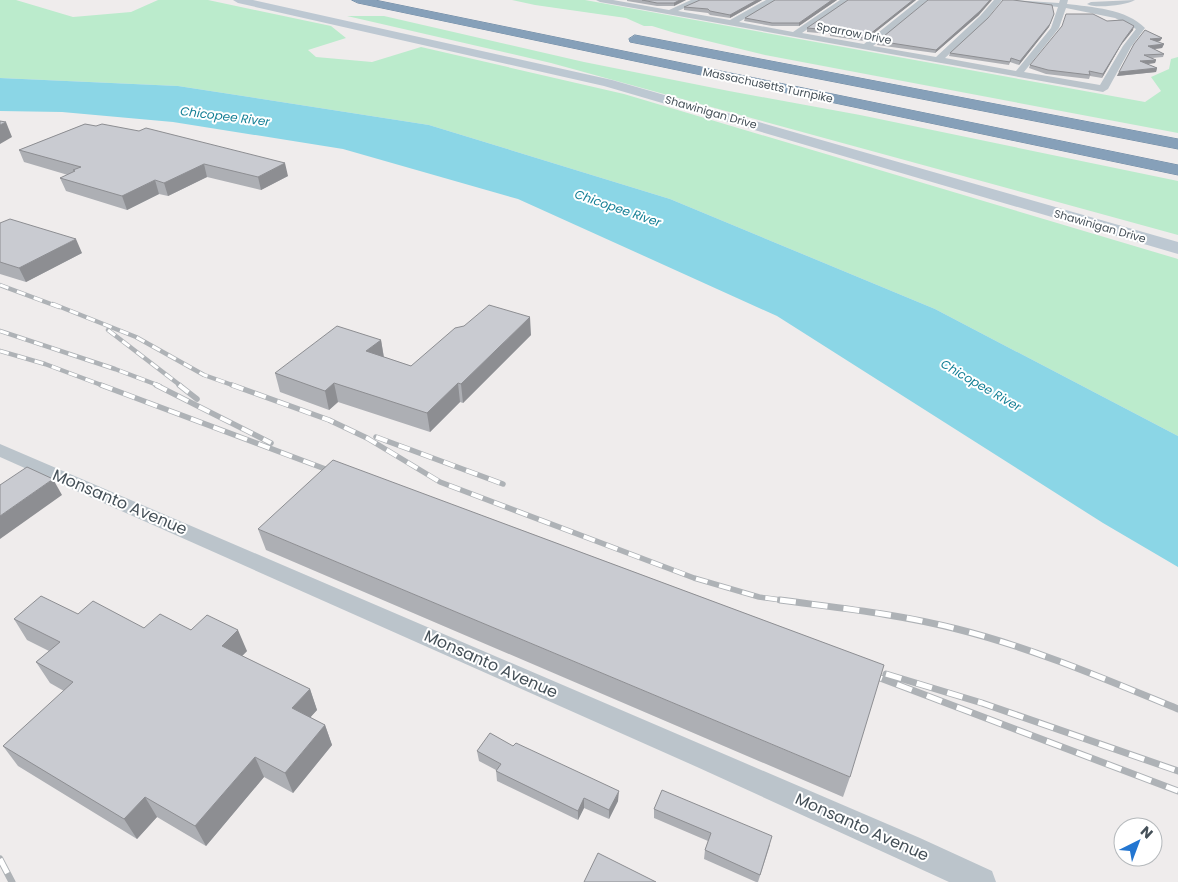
<svg xmlns="http://www.w3.org/2000/svg" width="1178" height="882" font-family="Poppins,sans-serif">
<style>
.green{fill:#bbebcc}
.water{fill:#8bd6e6}
.lines{fill:none;stroke-linecap:round;stroke-linejoin:round}
.highway-casing{stroke:#718ba4;stroke-width:1}
.street{fill:#bbc4cb;fill-rule:evenodd}
.secondary{fill:#bdc8d2;fill-rule:evenodd}
.highway{fill:#86a0b9;fill-rule:evenodd}
.rail-far2-casing{stroke:#aeb2b6;stroke-width:4.5}
.rail-far1-casing{stroke:#aeb2b6;stroke-width:5.5}
.rail-casing{stroke:#aeb2b6;stroke-width:7}
.rail-far2{stroke:#fff;stroke-width:3;stroke-dasharray:9;stroke-linecap:butt}
.rail-far1{stroke:#fff;stroke-width:4;stroke-dasharray:12;stroke-linecap:butt}
.rail{stroke:#fff;stroke-width:5;stroke-dasharray:16;stroke-linecap:butt}
.wall{fill:#adafb4}
.shaded-wall{fill:#8d8e92}
.building{fill:#c9cbd1;stroke:#8d8e92}
.labels{text-anchor:middle;dominant-baseline:central;stroke-width:4;stroke-linejoin:round;paint-order:stroke}
.far-street-label{font-size:11px;fill:#455058;stroke:#fff}
.far-water-label{font-size:12px;font-style:italic;fill:#147f95;stroke:#fff}
.near-street-label{font-size:16px;fill:#455058;stroke:#fff}
</style>
<rect width="100%" height="100%" fill="#efecec"/>
<!-- green -->
<path class="green" d="M0,0h16l57,17 58,-5 27,-12h50l123,26 15,12 -38,12 8,7 56,5 49,-15 203,47 554,165v177l-243,-127 -265,-110 -241,-74 -251,-39 -178,-8z
M512,0h73l560,102 16,-11 -10,-14 18,-8 2,-10 7,-2v76l-413,-78 -90,-22 -23,-7h-8l-18,-8 -91,-13z
M347,16h37l200,46 145,29 131,24 318,66v54l-627,-172z"/>
<!-- water -->
<path class="water" d="M0,78l178,8 251,39 241,74 265,110 243,127v131l-75,-44 -326,-207 -259,-117 -175,-50 -170,-27 -111,-10 -62,-1z"/>
<g class="lines">
<defs>
<path id="highway" d="M352,0h23l803,165v10l-820,-172z
M635,35l543,104v10l-548,-107 -1,-3z"/>
</defs>
<!-- highway casing -->
<use href="#highway" class="highway-casing"/>
<!-- street -->
<path class="street" d="M596,0h17l56,10 22,-10h11l-24,11 52,9 36,-20h10l-37,22 54,10 47,-32h9l-47,33 62,11 55,-44h9l-55,46 63,11 44,-41 14,-16h8l-16,20 -41,38 71,13 35,-43 7,-21 -44,-5 -4,-2 49,3 1,-3h8l-1,4c24,3 60,5 78,24l-14,19 -23,42 -5,3 -503,-90zM1066,8l49,10 21,11 -13,17 -23,39 -76,-13 35,-44z
M1135,0c-8,5 -40,9 -48,4l4,-2z
M0,444l920,394 72,33 4,11h-47l-252,-115 -697,-310z"/>
<!-- secondary -->
<path class="secondary" d="M233,0h20l359,80 566,162v12l-574,-168 -366,-83z"/>
<!-- highway -->
<use href="#highway" class="highway"/>
<defs>
<path id="rail-far2" d="M0,285l59,22
M53,304l83,33 68,38 31,11
M108,330l73,56
M0,331l115,38 45,17
M0,351l45,13 59,22"/>
<path id="rail-far1" d="M101,385l235,88
M156,385l115,58
M179,385l18,14
M232,385l97,35 38,18 73,44 254,96 65,19 30,4
M376,437l127,47"/>
<path id="rail" d="M780,600c59,8 119,14 177,29 76,19 148,50 221,80
M867,673l311,118
M886,674l96,29 196,68
M0,859l12,23"/>
</defs>
<!-- rail-far2 casing -->
<use href="#rail-far2" class="rail-far2-casing"/>
<!-- rail-far1 casing -->
<use href="#rail-far1" class="rail-far1-casing"/>
<!-- rail casing -->
<use href="#rail" class="rail-casing"/>
<!-- rail-far2 -->
<use href="#rail-far2" class="rail-far2"/>
<!-- rail-far1 -->
<use href="#rail-far1" class="rail-far1"/>
<!-- rail -->
<use href="#rail" class="rail"/>
</g>
<!-- wall -->
<path class="wall" d="M627,0h59l-12,6h-17l-30,-5z
M762,0l-32,18 -20,-3 -2,-2 -24,-3v-3z
M775,0h62l-38,26h-27l-28,-5 1,-3z
M848,0h68l-52,41 -34,-5v-2l-23,-2v-4z
M1054,14l-5,13 -30,38 -9,-3 -1,3 -60,-9 1,-3 38,-35z
M979,15l-44,38 -58,-8 1,-4z
M1133,30l-12,15 -19,33 -12,-2 -1,3 -43,-5 -17,-6 1,-3z
M1145,30l17,8 -2,3 -3,1 7,2 -2,4 -8,1 10,5 -1,3 -11,1 4,2 -1,3 -8,1 10,4 -1,4 -39,4 17,-32z
M85,124l203,52 -27,14 -54,-13 -39,19 -9,-2 -32,16 -61,-19 -6,-13 8,-3 -44,-13 -5,-12z
M0,223l82,30 -56,29 -26,-8z
M531,335l-68,68 -3,-1 -30,30 -92,-30 -9,8 -49,-18 -5,-19 106,-33 3,17 27,9z
M258,529l592,248 -7,20 -577,-247z
M78,614l66,14 47,2 56,21 -5,5 68,33 7,21 -7,7 15,8 7,20 -39,48 -29,-16 -58,69 -49,-29 -20,22 -119,-73 -15,-20 61,-55 -14,-8 -14,-21 13,-11 -22,-11 -13,-21z
M477,751l141,50 -9,18 -25,-11 -6,12 -81,-39 -1,-11 -17,-9z
M654,809l116,36 -12,37h-2l-52,-23 1,-9 3,-9 -54,-23z"/>
<!-- shaded-wall -->
<path class="shaded-wall" d="M680,0h6l-12,6v-3z
M757,0h5l-32,18v-3z
M832,0h5l-38,26v-3z
M913,0h3l-52,41 1,-3z
M990,0h2l-13,15 -44,38 1,-3z
M1050,24l-1,3 -30,38 1,-4z
M1134,26l-1,4 -12,15 -19,33 1,-4 20,-33z
M1162,38l-2,3 -12,1 2,-3z
M1164,44l-2,4 -15,2 1,-4z
M1156,60l-1,3 -16,2 1,-4z
M1157,68l-1,4 -39,4 2,-4z
M6,122l6,15 -12,7v-19z
M285,163l3,13 -27,14 -3,-13z
M204,164l3,13 -39,19 -4,-13z
M155,180l4,14 -32,16 -5,-14z
M76,239l6,14 -56,29 -7,-14z
M530,317l1,18 -68,68 -2,-19z
M381,340l3,19 -18,-8z
M334,383l4,19 -9,8 -4,-19z
M458,383l2,19 -30,30 -3,-19z
M53,479l9,16 -62,44v-23z
M238,630l9,21 -16,16 -9,-21z
M310,689l7,21 -17,19 -8,-21z
M325,725l7,20 -39,48 -8,-20z
M255,757l9,20 -58,69 -11,-20z
M619,791l-1,10 -9,18v-9z
M145,797l12,20 -20,22 -13,-20z
M584,798v10l-6,12v-9z"/>
<!-- building -->
<path class="building" d="M642,0h38l-6,3h-17z
M700,0h57l-27,15 -20,-4 -2,-2 -24,-2z
M775,0h57l-33,23h-27l-27,-5z
M848,0h65l-48,38 -34,-5v-3l-24,-2z
M928,0h62l-10,11 -44,39 -58,-9z
M1003,0h10l39,5 2,9 -4,10 -30,37 -9,-3 -1,4 -60,-9 38,-35z
M1066,14h27l14,7 16,-1 11,6 -11,15 -20,33 -14,-3 1,4 -42,-5 -18,-5 32,-39z
M1145,30l17,8 -12,1 14,5 -16,2 16,8 -20,1 12,5 -16,1 17,7 -38,4 15,-28z
M0,121l6,1 -6,3z
M85,124l11,2 6,-2 37,7 7,-3 139,35 -27,14 -54,-13 -40,19 -9,-3 -33,16 -62,-18 15,-7 -2,-1 8,-3 -62,-17z
M10,219l66,20 -57,29 -19,-6v-39z
M489,305l41,12 -69,67 -3,-1 -31,30 -93,-30 -9,8 -50,-18 62,-47 44,14 -15,11 45,15 44,-38 9,-2z
M333,460l551,205 -34,112 -592,-248z
M27,467l26,12 -53,37v-31z
M41,596l37,18 15,-13 51,27 16,-14 31,16 16,-15 31,15 -16,16 88,43 -18,19 33,17 -40,48 -30,-16 -60,69 -50,-29 -21,22 -121,-73 70,-64 -37,-20 24,-20 -46,-23z
M490,733l23,13 3,-3 103,48 -10,19 -25,-12 -6,13 -82,-40 5,-7 -24,-13z
M662,790l110,46 -12,39 -55,-25 6,-17 -57,-24z
M598,853l58,29h-72z"/>
<g class="labels">
<!-- far-street labels -->
<g class="far-street-label">
<text transform="translate(854 33) rotate(11)">Sparrow Drive</text>
<text transform="translate(768 85) rotate(12)">Massachusetts Turnpike</text>
<text transform="translate(711 112) rotate(16)">Shawinigan Drive</text>
<text transform="translate(1100 226) rotate(16)">Shawinigan Drive</text>
</g>
<!-- far-water labels -->
<g class="far-water-label">
<text transform="translate(225 116) rotate(7)">Chicopee River</text>
<text transform="translate(618 208) rotate(19)">Chicopee River</text>
<text transform="translate(981 385) rotate(30)">Chicopee River</text>
</g>
<!-- near-street labels -->
<g class="near-street-label">
<text transform="translate(120 502) rotate(23)">Monsanto Avenue</text>
<text transform="translate(491 664) rotate(24)">Monsanto Avenue</text>
<text transform="translate(862 827) rotate(24)">Monsanto Avenue</text>
</g>
</g>
<!-- north arrow -->
<g transform="translate(1138 842) rotate(42)"><circle r="24" fill="#ffffff" stroke="#b5b9bc"/>
<path d="M0-4L9 19L0 12L-9 19Z" fill="#2376d1"/>
<text y="-8" font-size="14" font-weight="bold" text-anchor="middle" fill="#455058">N</text>
</g>
</svg>
